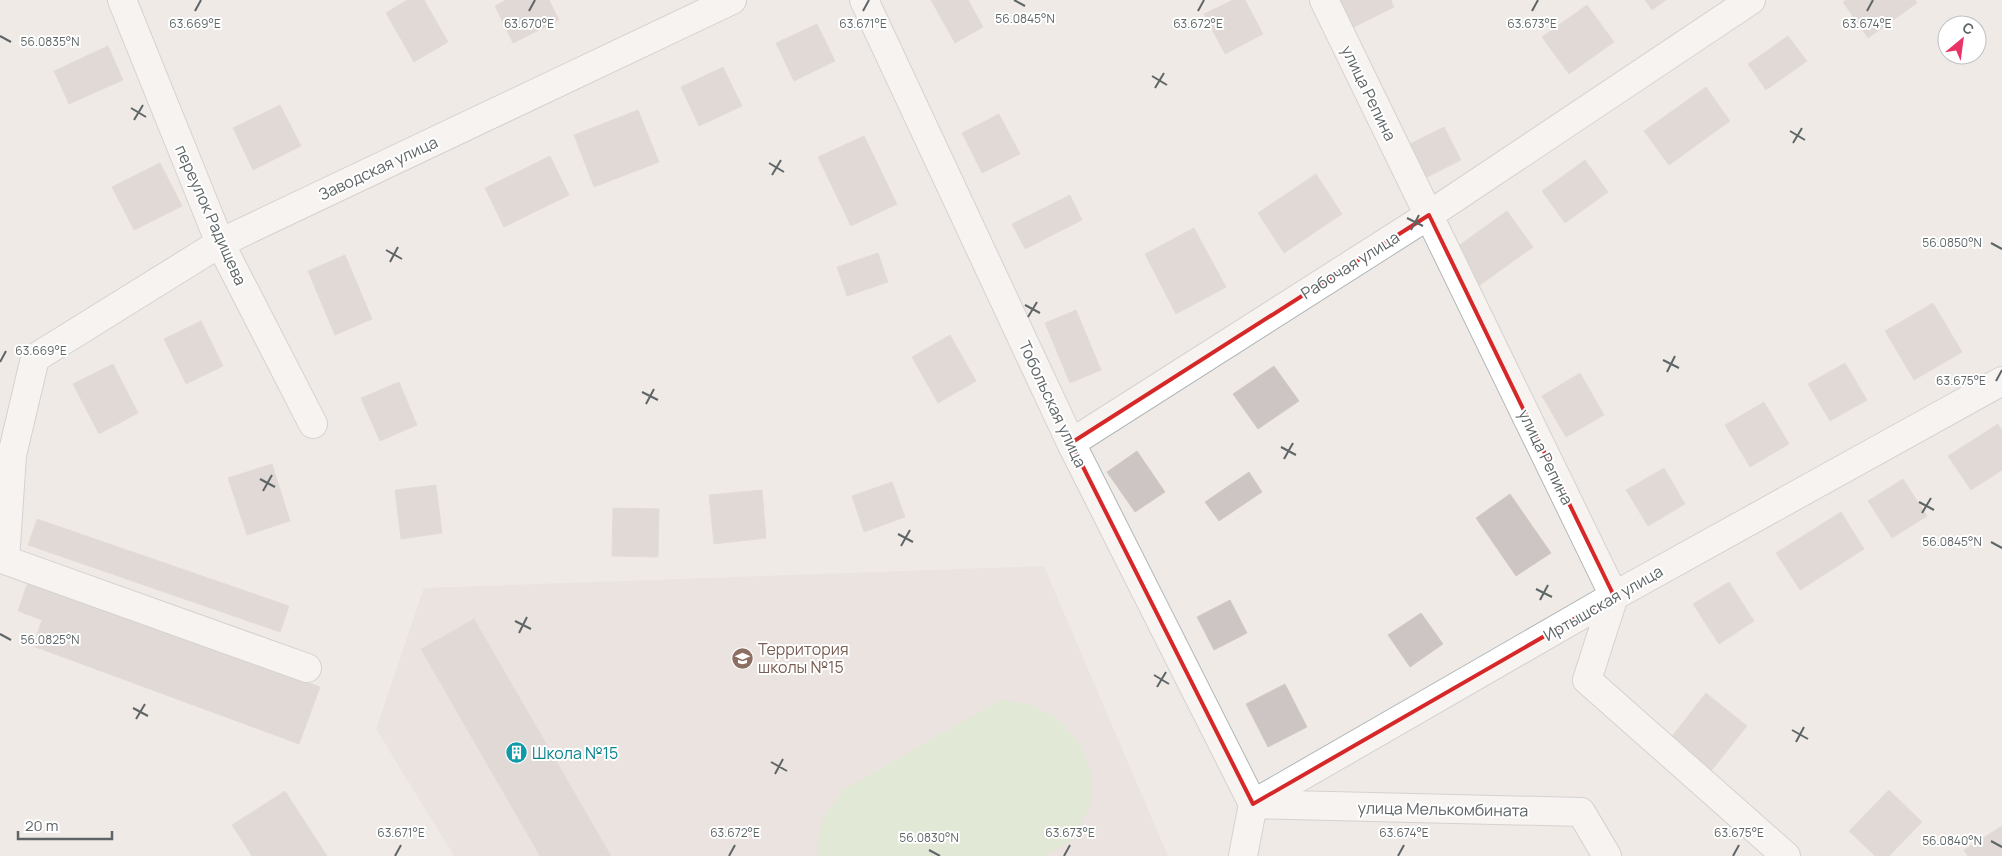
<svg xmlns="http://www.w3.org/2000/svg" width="2002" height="856" font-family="Manrope,sans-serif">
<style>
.education{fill:#e3dbd7}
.green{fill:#d0e7c3}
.building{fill:#ccc5c3;stroke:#d5cac4}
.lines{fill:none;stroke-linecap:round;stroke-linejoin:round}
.minor-casing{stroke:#b1b7b9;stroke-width:30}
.minor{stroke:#fff;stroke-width:28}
.marked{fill:none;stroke:#d62828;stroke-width:4;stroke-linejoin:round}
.ticks{fill:none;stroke:#5e6567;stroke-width:2}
.labels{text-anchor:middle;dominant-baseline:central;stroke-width:4;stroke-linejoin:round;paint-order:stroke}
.street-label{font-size:16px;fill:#5e6567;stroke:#fff}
.education-label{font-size:16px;fill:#785e54;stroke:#fff;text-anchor:start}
.culture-label{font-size:16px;fill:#0d838f;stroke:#fff;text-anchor:start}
.ticks-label{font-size:12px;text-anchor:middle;fill:#5e6567;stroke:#fff;stroke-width:4;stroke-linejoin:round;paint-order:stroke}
</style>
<rect width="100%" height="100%" fill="#f0eae6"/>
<!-- education -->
<path class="education" d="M1044,566l124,290h-714l-78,-127 48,-141z"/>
<!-- green -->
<path class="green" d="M1000,700l32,5 26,14 22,25 11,29 1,28 -20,39 -27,16h-226l-2,-7 4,-28 22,-31z"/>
<!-- building -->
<path class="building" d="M407,0h17l24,42 -34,20 -28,-49z
M506,0h43l10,20 -46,23 -18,-37z
M931,0h37l15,27 -28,16z
M1233,0h12l18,34 -38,20 -21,-40z
M1338,0h53l3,7 -42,21z
M1645,0h21l-14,10z
M1846,0h69l2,3 -49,35 -25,-36z
M1587,5l27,37 -45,32 -27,-37z
M817,24l18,37 -41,20 -18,-38z
M1788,36l19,25 -41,29 -18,-26z
M108,46l15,34 -54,24 -15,-33z
M723,67l19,39 -43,20 -18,-39z
M1706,87l24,34 -61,44 -25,-34z
M280,105l21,41 -48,24 -20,-42z
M638,110l21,52 -65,25 -20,-52z
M999,114l21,40 -38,19 -20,-40z
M1444,127l17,33 -48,24 -17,-33z
M864,136l33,68 -46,22 -33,-69z
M550,156l19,39 -65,32 -19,-39z
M1585,160l23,32 -43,31 -23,-32z
M160,163l22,43 -48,24 -22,-43z
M1316,174l26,40 -58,39 -26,-40z
M1070,195l12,25 -57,29 -13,-25z
M1507,211l26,36 -60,43 -26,-36z
M1194,228l32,59 -50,27 -31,-60z
M878,253l10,29 -41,14 -10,-29z
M345,255l27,64 -37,16 -27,-64z
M1933,303l29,49 -48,28 -29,-49z
M1076,310l25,60 -31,13 -25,-60z
M201,321l22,45 -37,18 -22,-45z
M950,335l26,46 -38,22 -26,-46z
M1845,363l22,37 -37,21 -22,-37z
M113,364l25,49 -39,21 -26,-50z
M1274,366l25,35 -41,28 -25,-35z
M1580,373l24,42 -38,22 -24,-41z
M399,382l18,43 -37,16 -19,-43z
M1764,402l25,42 -39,23 -25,-42z
M1998,424l4,7v39l-31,20 -23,-34z
M1137,451l28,41 -30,20 -28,-40z
M272,464l18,57 -43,14 -19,-57z
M1664,468l21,36 -37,22 -22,-36z
M1249,472l13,20 -43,29 -14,-19z
M1903,479l24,37 -35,22 -24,-37z
M892,482l13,35 -41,15 -12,-36z
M436,485l6,48 -41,6 -6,-49z
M762,490l4,48 -52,6 -5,-49z
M1510,494l41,59 -35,23 -40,-58z
M613,508l46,1 -1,48 -46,-1z
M1841,512l23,37 -64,41 -24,-37z
M37,519l252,87 -9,26 -252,-87z
M29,579l291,108 -21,57 -266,-98 9,-26 -24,-9z
M1729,582l25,39 -35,23 -26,-40z
M1230,600l17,33 -33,17 -17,-33z
M1421,613l22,31 -33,23 -22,-32z
M474,619l137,237h-71l-119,-207z
M1285,684l22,43 -39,20 -22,-43z
M1706,693l41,33 -36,45 -41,-32z
M1889,790l33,32 -33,34h-14l-26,-25z
M285,791l42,65h-75l-20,-31z
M2002,826v30h-34l-4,-6z"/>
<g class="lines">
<defs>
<path id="minor" d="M122,0l98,243 93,181
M864,0l207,443 182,361
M1324,0l290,596 -27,84 199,176
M1071,443l358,-228 322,-215
M307,668l-302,-108 7,-105 23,-97 185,-115 512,-243
M1253,804l328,8 26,44
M1243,856l10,-52 361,-208 388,-215"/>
</defs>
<!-- minor casing -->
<use href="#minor" class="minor-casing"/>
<!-- minor -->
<use href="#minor" class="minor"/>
</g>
<!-- marked area -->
<path d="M0 0H2002V856H0ZM1429,215l185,381 -361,208 -182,-361z" fill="#f0eae6" fill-opacity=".55" fill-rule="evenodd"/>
<path class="marked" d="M1429,215l185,381 -361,208 -182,-361z"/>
<!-- ticks -->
<path class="ticks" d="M1014,0l11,6M195,11l6,-11M529,11l6,-11M863,11l6,-11M1198,11l6,-11M1532,11l6,-11M1867,11l6,-11M0,36l11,6M1152,76l15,9M1155,88l9,-15M131,108l15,9M134,120l9,-15M1790,131l15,9M1793,143l9,-15M769,163l15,9M772,175l9,-15M1407,218l16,8M1411,230l8,-15M1991,243l11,6M386,250l16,9M390,262l8,-15M1025,305l15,8M1028,317l9,-15M1663,360l16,8M0,362l6,-11M1667,372l8,-16M1996,381l6,-11M642,392l16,8M646,404l8,-15M1281,447l15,8M1284,459l9,-16M260,479l15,8M263,491l9,-16M1919,502l15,8M1922,513l9,-15M898,534l15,8M1991,542l11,6M901,546l9,-16M1536,589l16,8M1540,600l8,-15M515,621l16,8M519,633l8,-16M0,634l11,6M1154,675l15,9M1157,687l9,-15M133,708l15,8M136,719l9,-15M1792,730l16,9M1796,742l8,-15M771,762l16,9M775,774l8,-15M1991,841l11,6M929,850l11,6M395,856l6,-11M729,856l6,-11M1064,856l6,-11M1398,856l6,-11M1733,856l6,-11"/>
<!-- icons -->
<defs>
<symbol id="school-disc" viewBox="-11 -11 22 22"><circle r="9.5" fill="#8d6e63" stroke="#fff"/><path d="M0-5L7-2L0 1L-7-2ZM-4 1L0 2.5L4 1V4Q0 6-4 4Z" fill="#fff"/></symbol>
<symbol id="building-disc" viewBox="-11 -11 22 22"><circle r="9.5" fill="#0f9aa8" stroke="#fff"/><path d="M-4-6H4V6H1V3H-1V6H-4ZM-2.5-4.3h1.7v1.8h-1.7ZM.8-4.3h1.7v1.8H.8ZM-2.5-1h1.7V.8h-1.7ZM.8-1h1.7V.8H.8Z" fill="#fff"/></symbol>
</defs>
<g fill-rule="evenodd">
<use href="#school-disc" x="730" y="646" width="25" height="25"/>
<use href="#building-disc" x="504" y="740" width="25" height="25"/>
</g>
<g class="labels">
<!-- street labels -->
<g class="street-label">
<text transform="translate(1369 93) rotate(64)">улица Репина</text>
<text transform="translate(378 168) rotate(-25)">Заводская улица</text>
<text transform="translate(211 215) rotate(66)">переулок Радищева</text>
<text transform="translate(1350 265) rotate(-32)">Рабочая улица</text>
<text transform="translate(1053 404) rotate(65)">Тобольская улица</text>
<text transform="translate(1546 457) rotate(64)">улица Репина</text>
<text transform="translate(1603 603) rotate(-30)">Иртышская улица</text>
<text transform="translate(1443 809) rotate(1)">улица Мелькомбината</text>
</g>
<!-- education labels -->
<g class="education-label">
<text x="758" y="649">Территория<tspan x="758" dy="18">школы №15</tspan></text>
</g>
<!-- culture labels -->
<g class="culture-label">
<text x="532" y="753">Школа №15</text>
</g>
</g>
<g class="ticks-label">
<text x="1025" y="23">56.0845°N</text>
<text x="195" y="28">63.669°E</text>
<text x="529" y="28">63.670°E</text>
<text x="863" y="28">63.671°E</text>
<text x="1198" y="28">63.672°E</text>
<text x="1532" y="28">63.673°E</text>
<text x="1867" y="28">63.674°E</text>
<text x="50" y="46">56.0835°N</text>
<text x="1952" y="247">56.0850°N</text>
<text x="41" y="355">63.669°E</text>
<text x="1961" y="385">63.675°E</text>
<text x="1952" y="546">56.0845°N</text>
<text x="50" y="644">56.0825°N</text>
<text x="401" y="837">63.671°E</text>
<text x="735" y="837">63.672°E</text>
<text x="1070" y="837">63.673°E</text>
<text x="1404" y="837">63.674°E</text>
<text x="1739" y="837">63.675°E</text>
<text x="929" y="842">56.0830°N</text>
<text x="1952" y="845">56.0840°N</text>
</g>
<!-- north arrow -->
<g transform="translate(1962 40) rotate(29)"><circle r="24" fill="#ffffff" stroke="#bfc1c2"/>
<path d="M0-4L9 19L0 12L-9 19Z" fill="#ea3266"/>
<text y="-8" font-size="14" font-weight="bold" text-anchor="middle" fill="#5e6567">С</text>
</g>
<!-- scale -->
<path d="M18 831v8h94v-8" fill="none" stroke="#5e6567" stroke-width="2.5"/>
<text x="25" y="831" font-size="15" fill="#5e6567" stroke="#ffffff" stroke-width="4" paint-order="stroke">20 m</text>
</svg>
